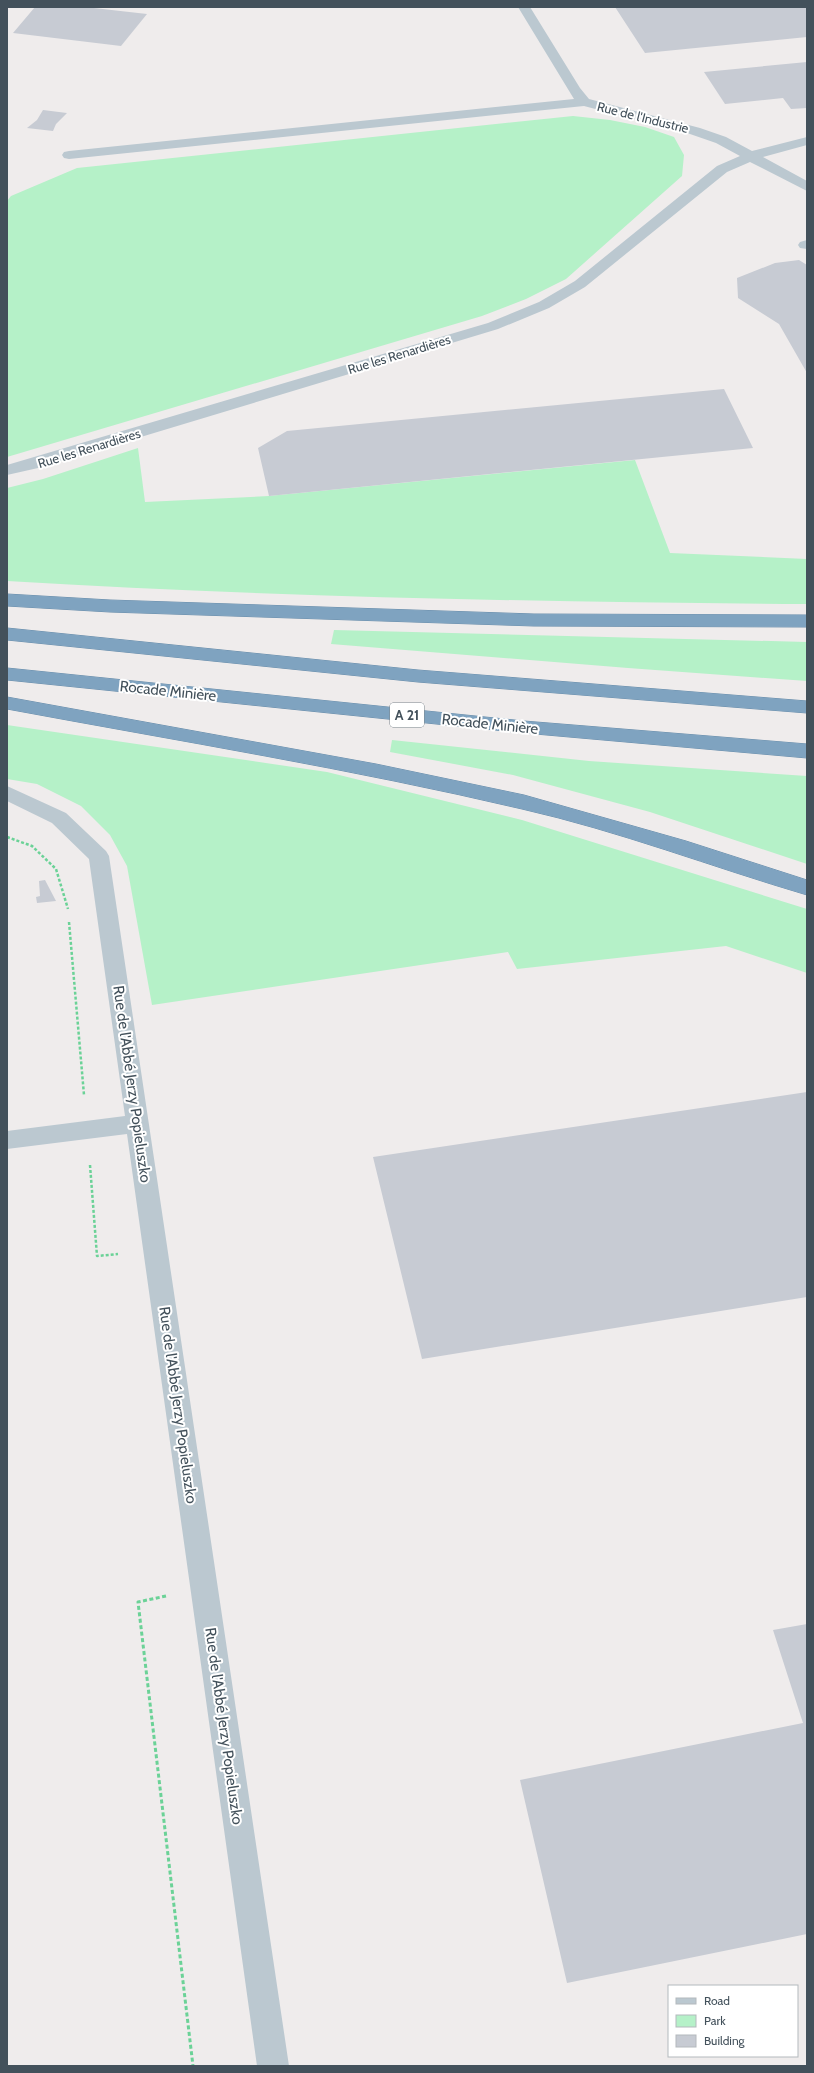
<svg xmlns="http://www.w3.org/2000/svg" width="814" height="2073" font-family="Cabin,sans-serif">
<style>
.green{fill:#b5f1c8}
.building{fill:#c7cbd3}
.lines{fill:none;stroke-linecap:round;stroke-linejoin:round}
.highway-casing{stroke:#6a8eab;stroke-width:1}
.path-far1{stroke:#6bd297;stroke-width:2.5;stroke-dasharray:3 2;stroke-linecap:butt}
.path{stroke:#6bd297;stroke-width:3;stroke-dasharray:4 2.5;stroke-linecap:butt}
.minor{fill:#bbc8d0;fill-rule:evenodd}
.highway{fill:#7fa3c0;fill-rule:evenodd}
.labels{text-anchor:middle;dominant-baseline:central;stroke-width:4;stroke-linejoin:round;paint-order:stroke}
.far-street-label{font-size:13px;fill:#43515b;stroke:#fff}
.shield{fill:#fff;stroke:#7b858c;stroke-width:1}
.shield-label{font-size:14px;font-weight:bold;fill:#43515b}
.street-label{font-size:15px;fill:#43515b;stroke:#fff}
</style>
<rect width="100%" height="100%" fill="#efecec"/>
<!-- green -->
<path class="green" d="M573,116l37,4 35,7 29,10 10,18 -2,21 -116,103 -40,20 -44,17 -475,141v-256l4,-5 66,-28z
M138,448l7,54 124,-6 366,-36 35,93 137,6v45c-267,-2 -534,-7 -800,-23v-93l36,-9z
M334,630l473,12v39l-179,-13 -297,-24z
M7,725l320,47 195,48 285,89v64l-81,-27 -209,23 -9,-17 -356,53 -25,-139 -17,-31 -29,-29 -44,-22 -30,-5z
M392,740l197,21 218,15v88l-157,-52 -137,-37 -123,-23z"/>
<!-- building -->
<path class="building" d="M35,7h50l62,7 -26,32 -108,-13z
M615,7h192v30l-162,16z
M807,62v46l-16,1 -8,-11 -58,6 -21,-32z
M43,110l24,3 -11,11 -3,7 -26,-3 10,-8z
M799,260l8,5v108l-28,-49 -41,-26 -1,-20 38,-15z
M724,389l29,59 -484,48 -11,-48 29,-17z
M45,880l11,21 -19,2 -1,-6 4,-1 -1,-15z
M807,1092v205l-385,62 -49,-202z
M807,1624v310l-240,49 -47,-203 283,-57 -30,-93z"/>
<g class="lines">
<defs>
<path id="highway" d="M7,594l103,6 424,14 273,1v12l-273,-1 -424,-14 -103,-6z
M7,628l411,42 389,31v12l-389,-31 -411,-42z
M7,668l517,53 283,23v14l-283,-25 -517,-53z
M7,697l369,67 148,31 162,46 121,39v15c-95,-28 -188,-64 -285,-86 -170,-40 -343,-68 -515,-100z"/>
</defs>
<!-- highway casing -->
<use href="#highway" class="highway-casing"/>
<!-- path-far1 -->
<path class="path-far1" d="M7,837l25,9 24,23 12,40
M69,922l15,173
M90,1165l7,91 21,-2"/>
<!-- path -->
<path class="path" d="M166,1596l-28,6 55,464"/>
<!-- minor -->
<path class="minor" d="M518,7h12l50,81 9,11 111,29 26,9 26,14 55,-14v8l-44,12 44,24v10l-57,-29 -23,10 -142,115 -36,21 -51,21 -460,139 -31,7v-10l481,-142 51,-21 36,-21 142,-115 23,-10 -24,-13 -26,-9 -106,-28 -515,53 -5,-1 -2,-3 2,-3 5,-1 505,-52z
M807,240v9l-7,-1 -2,-3 2,-3z
M7,786l59,27 40,38 3,5 180,1210h-32l-130,-932 -120,15v-18l118,-15 -36,-257 -37,-36 -45,-22z"/>
<!-- highway -->
<use href="#highway" class="highway"/>
</g>
<g class="labels">
<!-- far-street labels -->
<g class="far-street-label">
<text transform="translate(643 117) rotate(14)">Rue de l'Industrie</text>
<text transform="translate(399 354) rotate(-17)">Rue les Renardières</text>
<text transform="translate(89 448) rotate(-17)">Rue les Renardières</text>
</g>
<!-- shield labels -->
<rect class="shield" x="390" y="703" width="34" height="24" rx="3"/>
<g class="shield-label">
<text x="407" y="715">A 21</text>
</g>
<!-- street labels -->
<g class="street-label">
<text transform="translate(168 691) rotate(6)">Rocade Minière</text>
<text transform="translate(490 724) rotate(6)">Rocade Minière</text>
<text transform="translate(132 1084) rotate(82)">Rue de l'Abbé Jerzy Popieluszko</text>
<text transform="translate(178 1405) rotate(82)">Rue de l'Abbé Jerzy Popieluszko</text>
<text transform="translate(224 1726) rotate(82)">Rue de l'Abbé Jerzy Popieluszko</text>
</g>
</g>
<!-- border -->
<rect width="814" height="2073" fill="none" stroke="#43515b" stroke-width="16"/>
<!-- legend -->
<rect x="668" y="1985" width="130" height="72" fill="#ffffff" stroke="#b4b9bd"/>
<rect x="676" y="1998" width="20" height="6" fill="#bbc8d0" stroke="#b4b9bd"/>
<text x="704" y="2005" font-size="12" fill="#43515b">Road</text>
<rect x="676" y="2015" width="20" height="12" fill="#b5f1c8" stroke="#b4b9bd"/>
<text x="704" y="2025" font-size="12" fill="#43515b">Park</text>
<rect x="676" y="2035" width="20" height="12" fill="#c7cbd3" stroke="#b4b9bd"/>
<text x="704" y="2045" font-size="12" fill="#43515b">Building</text>
</svg>
